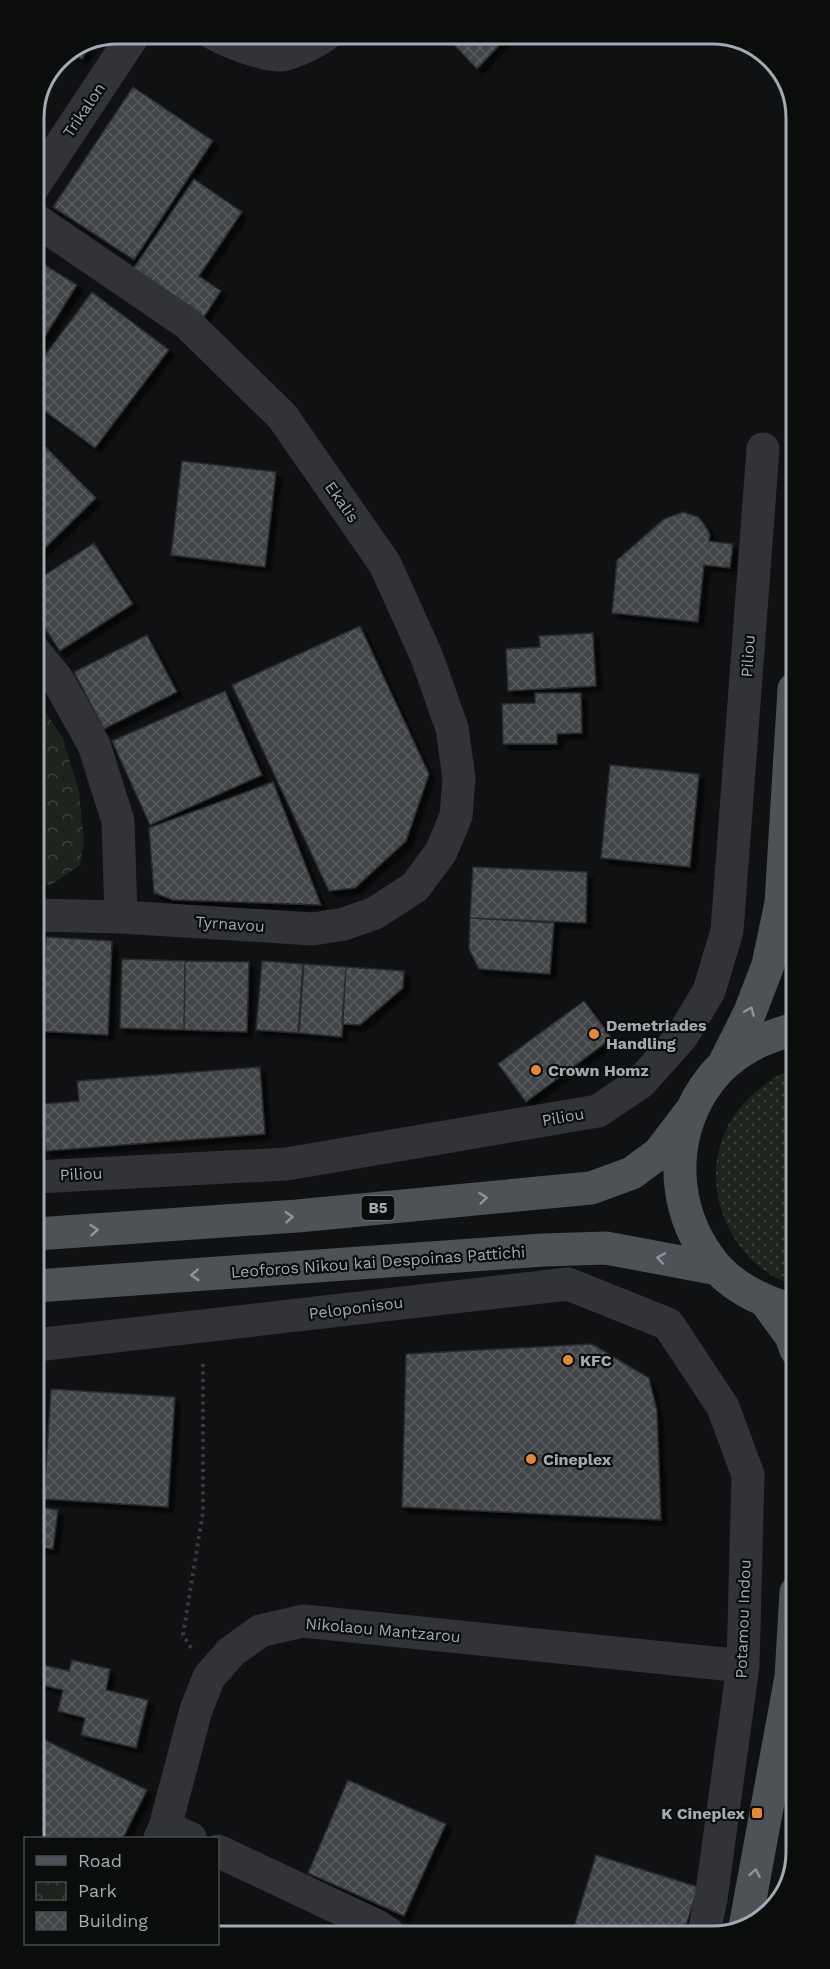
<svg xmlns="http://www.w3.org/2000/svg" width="830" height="1969" font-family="'Work Sans',sans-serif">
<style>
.grass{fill:url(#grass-dots)}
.park{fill:url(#park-crowns)}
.building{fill:url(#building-cross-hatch);stroke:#2a2b2d;stroke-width:1.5;filter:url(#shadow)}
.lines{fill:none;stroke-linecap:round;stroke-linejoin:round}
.path{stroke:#383a3d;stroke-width:4;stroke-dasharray:3 4.5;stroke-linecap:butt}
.minor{stroke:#323336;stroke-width:33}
.major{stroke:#4e5155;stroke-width:33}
.oneway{stroke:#8e949a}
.poi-dot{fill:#e18939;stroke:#0b0c0c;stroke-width:2}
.labels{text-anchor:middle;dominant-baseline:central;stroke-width:4.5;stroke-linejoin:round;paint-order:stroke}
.shield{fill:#0b0c0c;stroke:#757b80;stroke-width:1.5}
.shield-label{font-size:15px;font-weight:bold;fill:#a3aab1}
.street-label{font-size:16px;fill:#a3aab1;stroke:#0b0c0c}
.poi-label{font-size:16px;font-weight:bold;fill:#a3aab1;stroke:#0b0c0c;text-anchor:start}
.rim{fill:none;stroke:#a3aab1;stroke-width:3}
</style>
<defs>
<pattern id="grass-dots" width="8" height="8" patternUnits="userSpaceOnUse" patternTransform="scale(1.5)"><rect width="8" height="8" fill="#1d241d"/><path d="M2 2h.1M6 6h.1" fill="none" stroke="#3b413b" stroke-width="1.8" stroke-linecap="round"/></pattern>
<pattern id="park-crowns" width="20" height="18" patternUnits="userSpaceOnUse" patternTransform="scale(1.5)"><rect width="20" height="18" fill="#1d241d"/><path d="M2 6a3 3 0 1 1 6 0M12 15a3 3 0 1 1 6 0" fill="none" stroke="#3b413b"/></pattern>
<pattern id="building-cross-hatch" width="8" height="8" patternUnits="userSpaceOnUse" patternTransform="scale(1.5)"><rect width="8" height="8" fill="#424447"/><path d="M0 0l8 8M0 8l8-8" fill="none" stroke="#5a5c5f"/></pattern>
<filter id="shadow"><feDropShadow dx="5.5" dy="5.5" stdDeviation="1.5" flood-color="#0009"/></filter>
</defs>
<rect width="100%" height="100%" fill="#101112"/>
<!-- grass -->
<path class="grass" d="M795,1069l1,217c-62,-18 -98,-94 -71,-154 6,-14 16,-26 27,-37 12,-11 27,-22 43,-26z"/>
<!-- park -->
<path class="park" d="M35,697l28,41 16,54 5,50 -4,23 -29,20 -16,-1z"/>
<!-- building -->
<path class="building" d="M443,33h68l-34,36z
M90,45l-8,14 -12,-6z
M133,87l80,54 -79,119 -81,-53z
M194,179l48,33 -43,64 22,15 -19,29 -71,-48z
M34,258l43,27 -43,69z
M92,292l77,58 -74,98 -61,-45v-33z
M34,435l62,63 -62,61z
M182,461l94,11 -11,95 -94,-12z
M683,512l15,5 6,7 6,10 -1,7 24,3 -3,24 -26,-3 -6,57 -86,-9 5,-53 47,-41z
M94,543l39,61 -73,47 -26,-39v-30z
M360,626l69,148 -23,67 -51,47 -26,3 -97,-206z
M593,633l3,53 -88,5 -2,-42 34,-2 -1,-11z
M147,635l30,57 -73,37 -30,-57z
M225,691l37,84 -112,50 -38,-84z
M535,693h46l1,40 -25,1v10h-54l-1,-40 33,-1z
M610,765l89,9 -9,93 -89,-9z
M273,782l48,123 -148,-5 -19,-7 -5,-65z
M473,867l114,5 -1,51 -116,-5z
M470,918l84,5 -4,51 -71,-5 -10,-20z
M46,937l66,4 -4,94 -73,-4v-64l10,1z
M122,959l63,2 -1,69 -64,-2z
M185,961l64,1 -2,70 -63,-2z
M262,961l41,3 -5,69 -42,-3z
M304,964l42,3 -4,70 -43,-4z
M346,967l58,4 -1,17 -43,37 -18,-1z
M584,1001l28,37 -86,64 -28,-38z
M260,1067l5,67 -219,17 -4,-47 37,-3 -2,-20z
M592,1344l57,34 8,33 4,109 -259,-13 4,-153z
M51,1389l124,8 -7,110 -124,-8z
M37,1507l21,3 -5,39 -16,-2z
M72,1660l38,9 -4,21 42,10 -12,48 -55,-13 4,-17 -27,-7 5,-21 -26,-6 2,-20 30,7z
M41,1738l106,52 -24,48h-77l-9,-4v-88z
M348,1780l98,44 -42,92 -96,-43z
M596,1855l102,32 -14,45 -112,1z"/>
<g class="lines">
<!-- path -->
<path class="path" d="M191,1648l-8,-13 20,-123v-152"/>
<!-- minor -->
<path class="minor" d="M213,33c16,9 49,22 68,22 11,-1 38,-14 47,-22
M33,187l102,-154
M33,218l155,106 94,92 103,148 41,91 26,73 7,50 -3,38 -15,36 -26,35 -40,26 -31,11 -31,5 -192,-12 -86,-2
M34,651l23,28 37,66 24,76 3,96
M36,1177l250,-13 312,-53 43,-29 41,-46 27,-45 18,-60 36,-482
M36,1345l532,-61 100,40 55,83 25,68 -5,191 -32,233 -7,33
M165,1827l25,11
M160,1838l5,-11 31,-117 13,-33 22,-25 29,-21 43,-10 440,45
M218,1851l159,75 12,8"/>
<!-- major -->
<path class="major" d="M795,1029c-26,7 -49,16 -69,34 -11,9 -21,23 -28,35 -30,56 -22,122 19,170 21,23 50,35 79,43
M725,1062l25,-50 18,-47 13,-62 13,-214
M36,1234l261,-18 294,-28 41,-15 27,-20 32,-42
M36,1286l507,-36 63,-2 112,21
M766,1302l25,34 5,14
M745,1927l46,-250 5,-85"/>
</g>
<!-- one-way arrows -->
<defs><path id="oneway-chevron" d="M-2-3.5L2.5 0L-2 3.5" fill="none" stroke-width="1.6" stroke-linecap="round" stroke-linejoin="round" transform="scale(1.5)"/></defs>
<g class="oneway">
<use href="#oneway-chevron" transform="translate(750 1011) rotate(-67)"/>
<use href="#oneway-chevron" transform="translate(483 1198) rotate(-6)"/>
<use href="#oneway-chevron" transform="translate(289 1217) rotate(-4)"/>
<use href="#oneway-chevron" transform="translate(94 1230) rotate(-4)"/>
<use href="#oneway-chevron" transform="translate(661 1258) rotate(-170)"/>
<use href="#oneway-chevron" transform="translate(195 1275) rotate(176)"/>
<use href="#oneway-chevron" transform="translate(755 1873) rotate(-80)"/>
</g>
<!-- markers -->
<g class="poi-dot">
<circle cx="594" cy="1034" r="6"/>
<circle cx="536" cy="1070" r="6"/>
<circle cx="568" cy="1360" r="6"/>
<circle cx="531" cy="1459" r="6"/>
<rect x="751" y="1807" width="12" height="12" rx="3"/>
</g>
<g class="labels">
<!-- shield labels -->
<rect class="shield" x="361.5" y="1196" width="33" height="24" rx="4.5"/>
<g class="shield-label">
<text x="378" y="1208">B5</text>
</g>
<!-- street labels -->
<g class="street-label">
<text transform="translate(84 110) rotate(-56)">Trikalon</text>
<text transform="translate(342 502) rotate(55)">Ekalis</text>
<text transform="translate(748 656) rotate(-86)">Piliou</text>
<text transform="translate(230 924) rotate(4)">Tyrnavou</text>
<text transform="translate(563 1117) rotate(-10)">Piliou</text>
<text transform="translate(81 1174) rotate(-3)">Piliou</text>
<text transform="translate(378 1262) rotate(-4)">Leoforos Nikou kai Despoinas Pattichi</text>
<text transform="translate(356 1308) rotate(-7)">Peloponisou</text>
<text transform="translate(743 1619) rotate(-88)">Potamou Indou</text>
<text transform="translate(383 1630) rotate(5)">Nikolaou Mantzarou</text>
</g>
<!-- poi labels -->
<g class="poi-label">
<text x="606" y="1025">Demetriades<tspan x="606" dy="18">Handling</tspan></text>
<text x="548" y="1070">Crown Homz</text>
<text x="580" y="1360">KFC</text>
<text x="543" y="1459">Cineplex</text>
<text x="745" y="1813" text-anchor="end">K Cineplex</text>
</g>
</g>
<!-- crop -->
<path d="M0 0H830V1969H0ZM118 44H712A74 74 0 0 1 786 118V1852A74 74 0 0 1 712 1926H118A74 74 0 0 1 44 1852V118A74 74 0 0 1 118 44Z" fill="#0b0c0c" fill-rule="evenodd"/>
<path class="rim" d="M118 44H712A74 74 0 0 1 786 118V1852A74 74 0 0 1 712 1926H118A74 74 0 0 1 44 1852V118A74 74 0 0 1 118 44Z"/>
<!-- legend -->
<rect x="24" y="1837" width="195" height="108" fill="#0b0c0c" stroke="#484b4e" stroke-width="1.5"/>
<rect x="36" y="1856" width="30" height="9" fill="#4e5155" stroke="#484b4e" stroke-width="1.5"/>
<text x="78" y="1867" font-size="18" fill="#a3aab1">Road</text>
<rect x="36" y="1882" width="30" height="18" fill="url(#park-crowns)" stroke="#484b4e" stroke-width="1.5"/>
<text x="78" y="1897" font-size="18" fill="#a3aab1">Park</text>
<rect x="36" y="1912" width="30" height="18" fill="url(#building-cross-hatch)" stroke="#484b4e" stroke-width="1.5"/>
<text x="78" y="1927" font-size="18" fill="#a3aab1">Building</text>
</svg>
